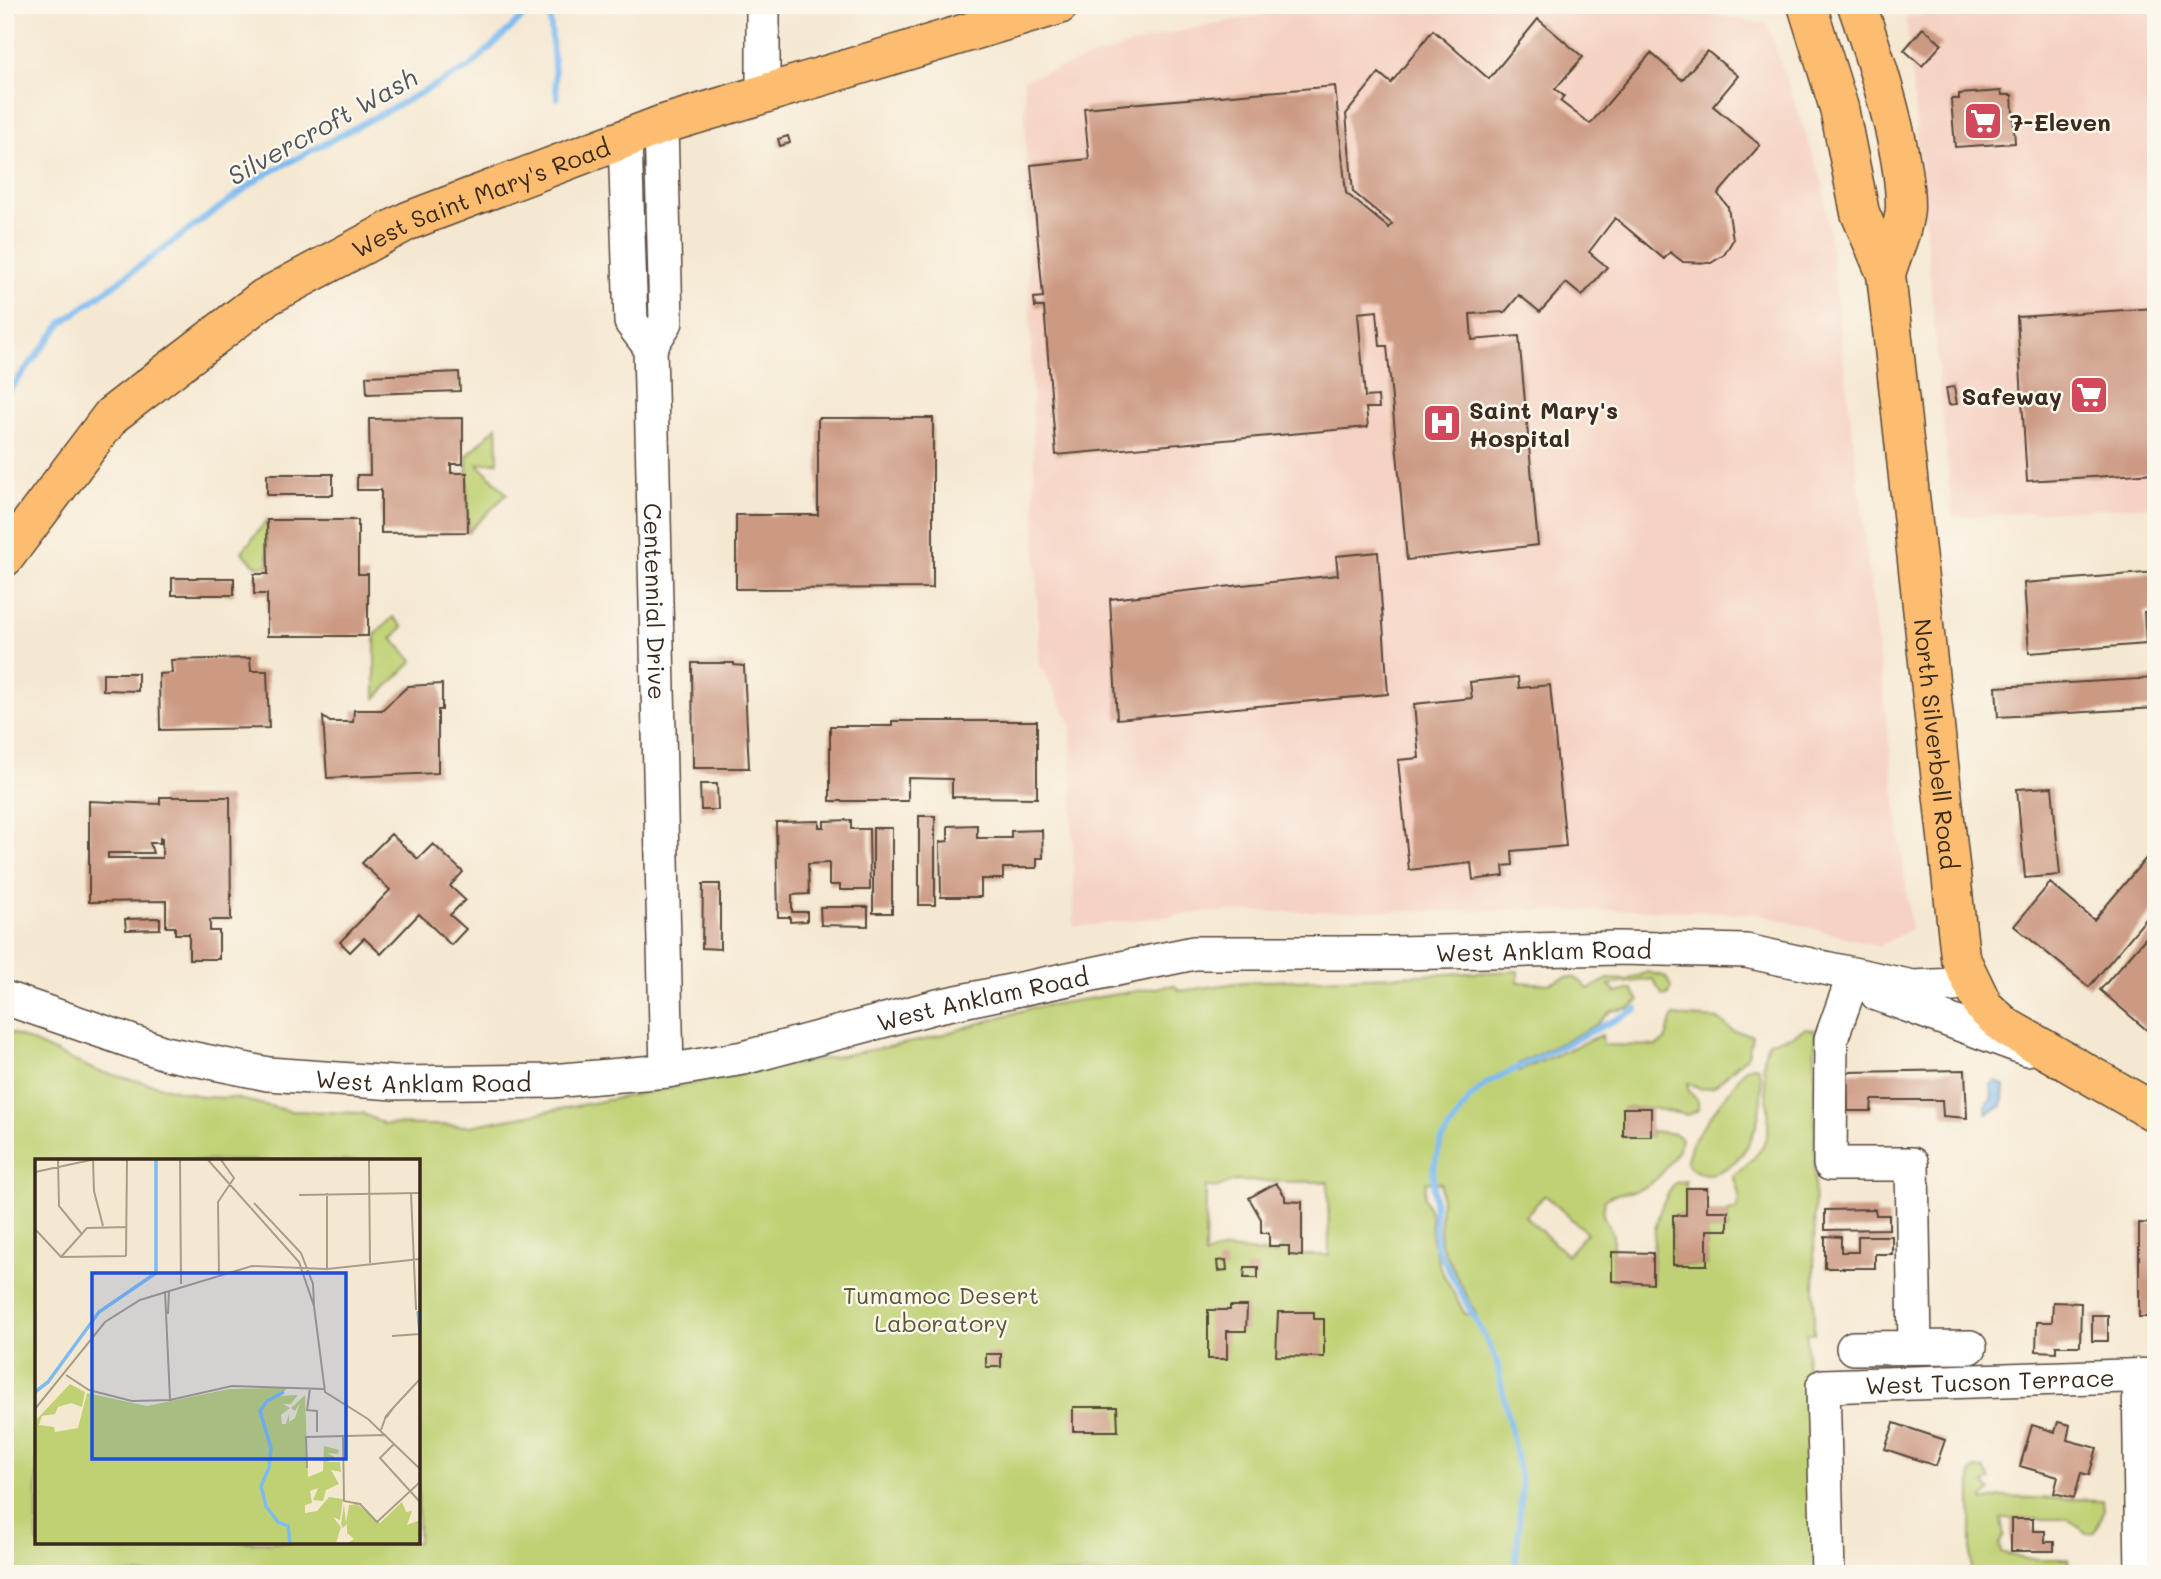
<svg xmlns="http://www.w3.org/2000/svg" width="2161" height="1579" font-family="Mali,sans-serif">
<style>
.built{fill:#f5d2c2}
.green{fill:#c0d174;stroke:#7e7e49;stroke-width:2;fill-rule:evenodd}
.water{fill:#7dbbf1;stroke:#5c7288;stroke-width:2}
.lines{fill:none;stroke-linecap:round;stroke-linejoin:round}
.stream{stroke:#7dbbf1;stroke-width:6}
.building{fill:#cc9a83;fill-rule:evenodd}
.minor-casing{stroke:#574639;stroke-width:36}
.major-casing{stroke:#574639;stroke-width:41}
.minor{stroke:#fff;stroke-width:33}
.major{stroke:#fcbd6f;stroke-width:38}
.labels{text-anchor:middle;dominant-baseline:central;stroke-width:5;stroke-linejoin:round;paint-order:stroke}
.poi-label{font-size:24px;font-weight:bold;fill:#3b2a1e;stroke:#fbf7ec;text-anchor:start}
.street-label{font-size:24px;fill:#3b2a1e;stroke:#fbf7ec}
.park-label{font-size:24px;fill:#5c5434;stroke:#fbf7ec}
.water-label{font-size:26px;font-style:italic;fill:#4f565d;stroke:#fbf7ec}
.inset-river{fill:none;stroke:#7dbbf1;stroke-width:3.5}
.inset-road{fill:none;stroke:#ab9c89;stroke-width:2}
.view{fill:#1d4ed8;fill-opacity:0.15;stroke:#1d4ed8;stroke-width:3.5}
.inset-edge{fill:none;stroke:#3b2a1e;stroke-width:3.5}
</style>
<rect width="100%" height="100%" fill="#fbf7ec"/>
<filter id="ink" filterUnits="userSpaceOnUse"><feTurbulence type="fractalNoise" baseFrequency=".0143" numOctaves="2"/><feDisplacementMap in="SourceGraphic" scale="14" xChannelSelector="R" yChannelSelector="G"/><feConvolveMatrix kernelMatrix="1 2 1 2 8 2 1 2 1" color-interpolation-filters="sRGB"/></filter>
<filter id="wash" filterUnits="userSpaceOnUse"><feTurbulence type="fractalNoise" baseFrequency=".00686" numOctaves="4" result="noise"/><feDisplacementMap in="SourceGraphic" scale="28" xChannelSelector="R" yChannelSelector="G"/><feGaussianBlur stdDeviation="1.57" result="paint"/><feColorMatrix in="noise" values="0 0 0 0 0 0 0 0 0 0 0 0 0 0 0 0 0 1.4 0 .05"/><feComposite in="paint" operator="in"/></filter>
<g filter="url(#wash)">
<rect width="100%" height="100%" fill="#f5e8d1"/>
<!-- built -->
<path class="built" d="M1311,5h341l115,19 56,159 88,746 -32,17 -121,-32 -115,-4 -435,2 -134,15 -3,-203 -32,-61 -15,-584 138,-44z
M2071,5h85v501l-204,11 -46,-500z"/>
<!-- green -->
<path class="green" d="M497,426l1,36 -20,2 29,30 -39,38 -1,-76z
M267,520l1,46h-12l-14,-14z
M393,617l10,10 -11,12 21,22 -38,38v-64z
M1518,971v11l31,2 17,-7 10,1 13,11 19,-10 19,1 21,-8 18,5 5,10 -3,8 -5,1 -10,-17 -44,6 7,8 16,-4 7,12 -9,7 -19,3 -14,14 -79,39 1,7 83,-36 1,10 53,1 9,-5 8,-25 45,3 15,12 19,4 -4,20 -34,32 -12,2 -14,-6v6l10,13v8l-11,5 -36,-7h-28v28h28v-5l24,3 7,6c-8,20 -24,44 -45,50 -12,4 -21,2 -32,9l-2,16 10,20 -1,46 41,2c0,-38 -2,-68 22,-100l11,-2v34h-13v50h34v-35h21v-19l8,-1c6,-12 2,-22 -3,-34 8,-7 18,-14 25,-23 26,-33 -6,-78 11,-112l22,-5 14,-8 10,2 -1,303h-7l-1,54 15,187h-1816v-253l4,-1v-24h-4v-266l92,41 107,26 31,1 55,13 72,2 22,11 86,2 454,-86 107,-32 143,-23 6,6 64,-9zM37,1161h381v381h-381zM1235,1181l93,1 1,73h-39l-1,-9h-6l-8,9c-22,-2 -52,-12 -70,1l1,-70 9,2zM1426,1182l15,1 -1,60 36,71h-11l-25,-46 -8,-28 -1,-25 -7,-18zM1545,1195l42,38 -20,22 -42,-39z
M1752,1066l6,1c7,21 2,54 -8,74 -11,24 -44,47 -64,22l7,-23 53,-72z
M1975,1469l9,1 7,9 -7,5 7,7 -8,7 1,3 16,-4 102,3 1,12 -8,20 -9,1 -18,-14h-67l3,16 -5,10 2,7 23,7h44l1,7 -98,8v-101z"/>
<!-- water -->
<path class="water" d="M1996,1081l8,5 -2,20 -15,7 -2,-7 7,-8 -1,-14z"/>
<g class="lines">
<!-- stream -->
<path class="stream" d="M549,5l8,93
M5,396l57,-73 199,-146 209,-110 65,-62
M1515,1574l7,-89 -26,-127 -60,-112 -3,-77 9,-29 28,-42 17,-15 150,-74"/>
</g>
<g id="blocks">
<!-- building -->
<path class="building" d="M1538,19l45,38 -28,32 9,7 -4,5 30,23 61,-71 31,27 25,-29 31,25 -25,30 47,39 -42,49 10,13 5,33 -9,15 -13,8 -28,-1 -13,-10 -6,7 -49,-41 -26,34 18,15 -25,29 -16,-13 -26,29 -21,-17 -14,17 -35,2 2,26 47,-4 19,209 -131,15 -20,-214h-7l-3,-35 -19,2 7,84 13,-1 1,12h-13l2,19 -312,28 -12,-148h-9l-1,-9 9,-1 -12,-132 58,-6 -5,-51 251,-22 11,107 43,35 3,-4 -39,-32 -7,-78 33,-41 12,10 42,-53 56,49z
M1923,28l19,16 -20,22 -18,-16z
M2001,91l1,4h10l3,48 -60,4 -4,-48h8v-5z
M788,136l2,7 -10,3 -2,-7z
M2156,308v165l-129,8 -10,-164z
M459,372l1,19 -93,3 -1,-18z
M1954,387l3,17 -8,1 -3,-17z
M463,418v46h-12v9h16l1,59 -87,1v-43h-24v-15h13l-1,-56z
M818,418h115v170l-197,1v-74h82z
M267,474h66v21h-66z
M267,520h91v54h10v62h-101v-42h-13v-20h14z
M1378,552l10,142 -271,25 -7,-120 228,-24 -2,-19z
M2156,572v39l-12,1 2,32 -117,9 -5,-70z
M172,578h62v17h-62z
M250,658l1,13h16l2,57 -109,2 -1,-56 13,-1 -1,-13z
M692,663h42v2l10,1 5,102h-56z
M103,673h35v18l-35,-1z
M1518,677l1,11 31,-3 16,161 -54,5 1,14 -10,1 1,10 -31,4 -2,-17 -62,7 -11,-110 21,-2 -5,-54 58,-6 -2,-16z
M2156,678v30l-158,9 -2,-30z
M442,684v26h-4v63l-111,5 -4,-61 7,5h23l1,-12h28l26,-24z
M892,721h145v77l-85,-1v-18l-44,-1v23h-78v-75h62z
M700,784h17l1,26h-17z
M2052,787l8,88 -35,3 -8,-89z
M160,797h70l1,123h-21v11h9v28h-30v-25h-14v-7h-9v-26l-77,1v-101l71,3zM160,838h2v20h-54v-5h45l-3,-10h10z
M919,816h16v89h-16z
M851,820v9h18l1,61h-30v-5h-11v-22l-21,1 1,30 -17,1v17h15v9l-17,1v-5h-12l-2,-95 43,-1v6h5v-6z
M977,825v13h34v-7l31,-1 1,28h-6v10h-34v11h-22v18h-40l-1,-55 8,-1v-15z
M873,828h19v85h-19z
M391,834l27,25 15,-15 30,28 -13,14 15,14 -15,15 16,14 -15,16 -32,-31 -38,40 -17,-16 -14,14 -10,-10 50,-52 -28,-27z
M2147,857l9,8v42l-67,80 -75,-61 36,-43 44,37z
M703,884h17v65l-18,-1z
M820,907h48v19l-47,-1z
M160,918v11l-34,1 -1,-11z
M2156,926v112l-56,-48z
M1965,1070l2,48 -24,-2 -1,-16h-70l-1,11h-23l-1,-39z
M1623,1108h28v28h-28z
M1276,1183l9,13v5l17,1v54l-13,-1v-9h-20v-13h-8v-14l-12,-21z
M1686,1188h21v23h21v19h-21v35h-34v-50h13z
M1875,1209l1,6h13v14l-64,1v-20z
M2139,1223l17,1v93h-17z
M1825,1236l16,1v15h17v-16h34v18h-17v14h-50z
M1612,1252l41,1v31l-41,-3z
M1226,1260l1,10 -9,1 -1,-10z
M1245,1267h13v11h-14z
M2053,1302l28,1 -1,43h-24v6l-20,-1 1,-29h15z
M1230,1306h17l-1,25h-19v28h-19v-49h22z
M1278,1312h36v7h10v38l-48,-1z
M2092,1315h16v26h-16z
M986,1354h15v13h-15z
M1073,1407h44l1,24h-45z
M2058,1422l12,3 -3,15 30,8 -8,27 -8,-2 -7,25 -20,-5 4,-16 -38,-11 12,-41 23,7z
M1894,1423l51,17 -9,26 -51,-17z
M2011,1519h22v12h12v11h9v9h-43z"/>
</g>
</g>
<g filter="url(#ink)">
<use href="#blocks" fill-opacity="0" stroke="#574639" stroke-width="2"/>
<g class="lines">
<defs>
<g id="minor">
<path d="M763,5v88"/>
<path id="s1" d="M625,139l6,183 19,25 17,724"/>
<path d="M650,347l16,-25 -5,-197"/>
<path d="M1854,975l-23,64 -1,125h82l3,183"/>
<path d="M1877,994l150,55"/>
<path id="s2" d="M5,998l160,55 103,21 126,9 157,-2 116,-10 76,-13 195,-52 256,-53h201l224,-5 127,3 167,36 41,-2 16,-6"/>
<path d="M1853,1348l117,-1"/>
<path d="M2139,1376l3,198"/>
<path id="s3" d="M1828,1574l-5,-188 333,-11"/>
</g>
<g id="major">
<path id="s4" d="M1807,5l32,103 21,105 26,61 74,683 24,50 22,20 150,86"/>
<path d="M1857,5c18,52 48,146 48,201 0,21 -13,47 -19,68"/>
<path id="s5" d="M5,557l107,-142 152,-117 144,-77 253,-96 398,-120"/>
</g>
</defs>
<!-- minor casing -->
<use href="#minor" class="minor-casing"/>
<!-- major casing -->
<use href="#major" class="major-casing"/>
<!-- minor -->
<use href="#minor" class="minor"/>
<!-- major -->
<use href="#major" class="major"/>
</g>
</g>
<!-- icons -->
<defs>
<symbol id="supermarket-square" viewBox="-11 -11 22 22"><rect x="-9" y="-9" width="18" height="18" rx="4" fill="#d1495b" stroke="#fbf7ec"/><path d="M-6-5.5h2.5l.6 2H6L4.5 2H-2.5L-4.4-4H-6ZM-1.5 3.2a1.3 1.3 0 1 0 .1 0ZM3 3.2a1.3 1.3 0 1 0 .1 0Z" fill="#fff"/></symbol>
<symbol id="hospital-square" viewBox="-11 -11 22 22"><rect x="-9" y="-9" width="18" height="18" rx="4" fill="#d1495b" stroke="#fbf7ec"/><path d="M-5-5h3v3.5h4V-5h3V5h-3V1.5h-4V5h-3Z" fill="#fff"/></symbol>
</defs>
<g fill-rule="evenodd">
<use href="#supermarket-square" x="1961" y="99" width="44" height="44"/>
<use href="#supermarket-square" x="2067" y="373" width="44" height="44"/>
<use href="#hospital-square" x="1420" y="401" width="44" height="44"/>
</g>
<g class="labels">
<!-- poi labels -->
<g class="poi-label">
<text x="2010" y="121">7-Eleven</text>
<text x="2062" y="395" text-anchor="end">Safeway</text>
<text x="1469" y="409">Saint Mary's<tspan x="1469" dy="28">Hospital</tspan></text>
</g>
<!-- street labels -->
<g class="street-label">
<text stroke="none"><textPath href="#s5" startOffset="609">West Saint Mary's Road</textPath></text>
<text stroke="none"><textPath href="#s1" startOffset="469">Centennial Drive</textPath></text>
<text stroke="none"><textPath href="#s4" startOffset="754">North Silverbell Road</textPath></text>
<text stroke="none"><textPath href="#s2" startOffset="1564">West Anklam Road</textPath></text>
<text stroke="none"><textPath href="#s2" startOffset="998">West Anklam Road</textPath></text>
<text stroke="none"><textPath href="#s2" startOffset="430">West Anklam Road</textPath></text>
<text stroke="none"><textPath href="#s3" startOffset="355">West Tucson Terrace</textPath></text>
</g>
<!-- park labels -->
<g class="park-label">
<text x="941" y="1294">Tumamoc Desert<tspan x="941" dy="28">Laboratory</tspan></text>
</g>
<!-- water labels -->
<g class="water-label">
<text transform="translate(322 126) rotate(-29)">Silvercroft Wash</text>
</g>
</g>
<!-- overview -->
<g transform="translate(35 1159)">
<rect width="385" height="385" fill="#f5e8d1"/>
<path d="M35,225l15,8 -3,15 -11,-4 -13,4 -3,7 -13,2 -3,9 15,2 1,5 23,-4 9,-35 60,13 82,-17 41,-1h18l-10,8 20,-1 -7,9h-8l7,4 -9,7 1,9h4l3,-11v9l6,-4 5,-15 -5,8 -4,-3 14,-13 3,82 15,-6 1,-25 15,4 -1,4 -11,-1 8,4 -8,5h13l1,10 -10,-2 8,14 -13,6 -3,11 -10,-1 5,-12 -8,3 2,12 -7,2v8l12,-2 12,-14 14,2 -3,21 -7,-3 8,10 -5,16h-301v-122zM367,343l4,10 6,-1 -5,14 13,-5v23h-73l7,-4 -7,-6v-9l-4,4 -2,-4 3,-20 2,19 3,-18 8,-1 23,19z" fill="#c0d174"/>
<path class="inset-river" d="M383,152l2,22M0,233l13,-10 51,-70 57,-39v-113M249,233l-17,9 -7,10 11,37 -2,20 -8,18 5,20 12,16 10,4 2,17"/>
<path class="inset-road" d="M23,1l1,46 22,27M58,1l1,31 9,35M145,1l1,124M173,1l91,102 15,44 11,86 43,27 52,50M334,1l1,103M0,13l56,-12M376,34l5,117M264,36l121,-2M219,44l47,50 12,31 1,21M0,70l26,28 65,-1M91,97l1,-96M26,98l26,-29 40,-1M292,110v-76M184,114l-1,-71 16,-24 -13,-18M130,132l5,109M133,155l1,-24M357,177l28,-2M31,216l23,15 43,11 38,-1 62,-14 92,3M275,229l-3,22 10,1v21M359,248l26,-28M0,250l70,-87 35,-22 112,-34 75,3 93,-10M346,271l5,-14 8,-9 -8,11M308,276l1,66 16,3 17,18 43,-40M359,285l-14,14 40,44M272,309l-1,-31 80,-2"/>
<path class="view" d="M57,114h254v186h-254z"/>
<rect width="385" height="385" class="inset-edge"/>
</g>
<!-- margin -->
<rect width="2161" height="1579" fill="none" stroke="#fbf7ec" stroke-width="28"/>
</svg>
